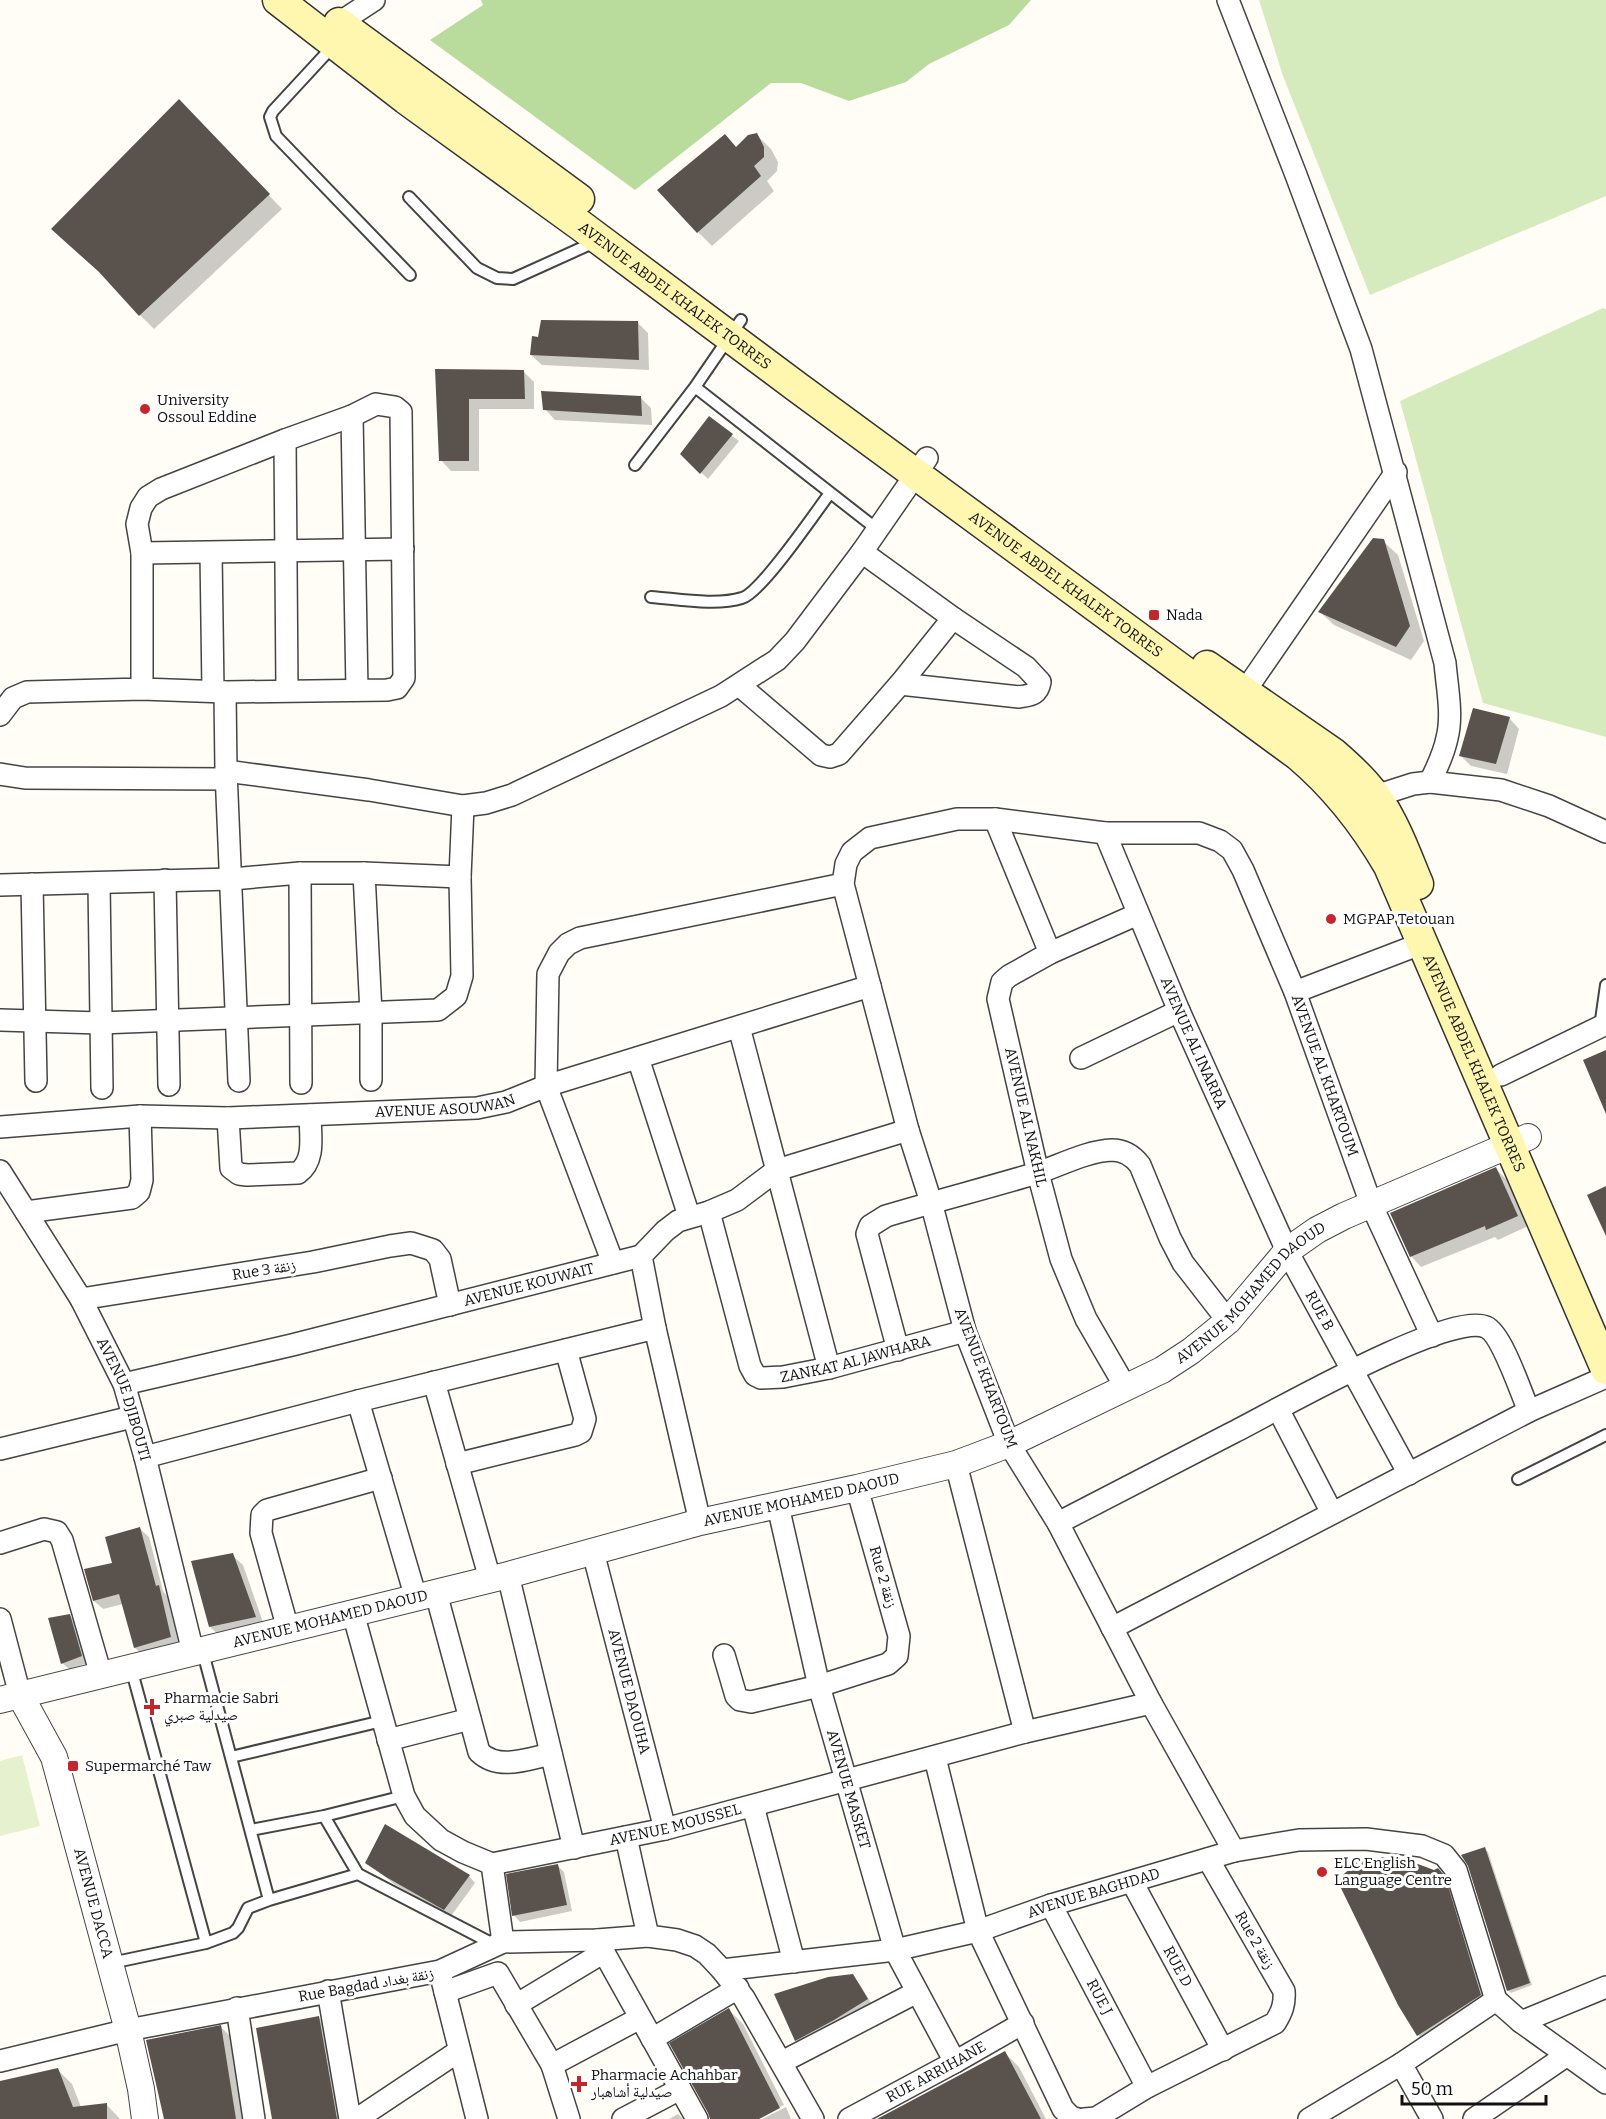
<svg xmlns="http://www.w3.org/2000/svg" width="1606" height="2119" font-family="Bitter,'Noto Naskh Arabic',serif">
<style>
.green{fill:#d5ebbd}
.forest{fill:#b9dc9c}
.pitch{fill:#e6f2cf}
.shadow{fill:#0003}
.building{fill:#5a524d}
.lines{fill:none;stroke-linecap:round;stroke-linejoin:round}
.service-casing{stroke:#444;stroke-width:14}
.minor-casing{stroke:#444;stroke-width:24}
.tertiary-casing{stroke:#444;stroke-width:28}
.secondary-casing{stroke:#333;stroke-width:33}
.service{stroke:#fff;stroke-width:10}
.minor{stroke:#fff;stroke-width:21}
.tertiary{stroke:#fff;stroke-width:26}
.secondary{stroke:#fff6b0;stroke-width:30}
.poi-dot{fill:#c4262e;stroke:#fff;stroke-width:2}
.labels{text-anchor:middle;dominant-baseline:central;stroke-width:6;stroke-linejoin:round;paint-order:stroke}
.street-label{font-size:15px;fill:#111;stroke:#fff}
.poi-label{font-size:15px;fill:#111;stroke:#fff;text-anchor:start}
</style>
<rect width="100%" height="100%" fill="#fffdf5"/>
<!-- green -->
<path class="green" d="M1259,0h347v196l-236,99 -87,-219z
M1603,308l3,1v428l-123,-34 -83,-302z"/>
<!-- forest -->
<path class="forest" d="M481,0h550l-22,25 -80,39 -23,18 -57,19 -48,-18h-30l-136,107 -205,-150 53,-35z"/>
<!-- pitch -->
<path class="pitch" d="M22,1755l18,71 -40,10v-75z"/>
<!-- shadow -->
<path class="shadow" d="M193,115l89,94 -128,120 -14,-14z
M757,135l14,14 7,13 -1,9 -10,10 7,10 -62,55 -14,-14 39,-84z
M638,323l10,10 1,37 -107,-5 -11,-10z
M437,370l87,2 10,10v27h-55v62h-28l-10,-11z
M641,398l10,10 1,17 -97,-5 -10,-11z
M709,418l30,23 -31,38 -26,-25z
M1383,541l15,14 26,86 -13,19 -77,-35 -14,-13z
M1509,718l10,11 -12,45 -36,-8 -10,-10z
M1496,1169l10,10 22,47 -30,14 -3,-3 -74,30 -10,-11z
M140,1529l9,8 14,54 4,5 12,50 -35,10 -9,-8 -12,-44 -20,5 -9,-8 20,-37z
M232,1555l11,10 22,63 -44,9 -11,-10z
M70,1616l6,6 12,41 -19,6 -7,-6z
M1485,1849l3,3 44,133 -21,8 -3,-3 -38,-124z
M367,1862l102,14 6,7 -24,33 -57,-32z
M557,1865l7,7 8,39 -52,11 -6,-7z
M1438,1870l14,14 42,125 -62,39 -14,-13 16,-163z
M852,1976l7,7 14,23 -70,41 -7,-7z
M729,2010l14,14 41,81 -29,14h-44z
M319,2018l14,14 15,87h-74z
M221,2027l14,14 12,78h-81z
M1005,2053l14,14 27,52h-166z
M58,2070l14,14 9,23 25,-3 14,15h-120v-36z
M786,2107l5,12h-29z
M678,2114l5,5h-14z"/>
<!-- building -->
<path class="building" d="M179,99l91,95 -131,122 -40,-44 -48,-43z
M757,133l7,14v10l-10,9 7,10 -64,57 -40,-43 68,-56 11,13 12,-12z
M541,320l97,1 1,39 -109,-5 2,-19 6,1z
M435,369l89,1 1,29h-56v62h-30z
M541,391l100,5 1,20 -99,-6z
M709,416l24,18 -33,40 -20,-20z
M1373,538l11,1 26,87 -14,21 -78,-35z
M1473,708l37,9 -14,47 -37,-8z
M1606,1050v64l-23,-54z
M1496,1167l22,49 -32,14 -1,-4 -75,31 -20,-44z
M1606,1186v50l-19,-41z
M140,1527l16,59 3,-1 12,52 -37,11 -15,-54 -26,7 -9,-32 28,-6 -7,-26z
M233,1553l23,64 -47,10 -18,-66z
M70,1614l12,42 -21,8 -13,-46z
M385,1824l85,51 -26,35 -58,-33 -21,-14z
M1485,1847l45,136 -23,8 -39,-125 -7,-11z
M1399,1857l35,13 4,-2 7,8 36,119 -64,41 -19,-31 -61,-125 16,-14 -2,-8z
M558,1864l9,41 -55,11 -6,-42z
M853,1974l15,25 -34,21 -39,21 -21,-47 54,-17z
M729,2008l51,100 -21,11h-49l-2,-6 -39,-70z
M319,2016l18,103h-65l-16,-91z
M221,2025l15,94h-72l-18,-79z
M1005,2051l36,68h-164z
M58,2068l15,39 34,-4v16h-107v-38z"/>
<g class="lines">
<defs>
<path id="service" d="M334,45l-61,66 -3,6 6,19 134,139
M409,197l68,71 20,10 16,1 84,-38
M695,387l183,143
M635,465l60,-78 46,-67
M651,597c27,2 65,9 91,1 19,-5 73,-85 88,-105
M1600,1027l6,-42
M1518,1479l88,-44
M202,1649l67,251 89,-26 -34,-58 80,-20
M131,1668l75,275
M231,1757l151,-36
M251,1830l73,-14
M358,1874l137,71
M111,1963l95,-20 27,-10 5,-5 10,-20 21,-8"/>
<g id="minor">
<path d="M1228,0l68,175 65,174 84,314c2,24 8,52 2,75 -3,15 -10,30 -17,44"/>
<path d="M339,23l35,-23"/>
<path d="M352,416l5,274"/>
<path d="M285,440l2,250"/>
<path d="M862,552l91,66 73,49 14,15c-2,13 -10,13 -21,15l-119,-13"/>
<path d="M142,553l261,-4"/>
<path d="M211,553l2,138"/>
<path d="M739,685l82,70 9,2 9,-3 61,-70 53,-66"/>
<path d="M1245,691l151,-219"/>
<path d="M225,692l1,79 13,310"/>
<path d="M0,715l13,-17 14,-6 115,-3 83,3 162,-2 10,-2 7,-10 -3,-266 -6,-5 -19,-3 -24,12 -67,24 -124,49 -13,8 -7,11 -4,16 5,29v136"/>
<path d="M226,771l143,19 94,16 23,-3 26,-8 209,-99 56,-36 18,-19 67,-89 65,-94"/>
<path d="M0,774l25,4 202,1"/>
<path d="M1363,800l50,-16 17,-2 71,8 48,16 57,26"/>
<path d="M995,819l55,134"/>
<path id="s1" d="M1105,833l74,178 108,240 122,223"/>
<path d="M300,873l1,210"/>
<path d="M364,873l7,140v67"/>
<path d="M165,880l4,205"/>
<path d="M32,884l4,197"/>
<path d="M99,884l3,204"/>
<path d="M0,885l232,-6 68,-6h64l96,4"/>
<path d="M1295,992l128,-49"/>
<path d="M0,1020l100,3 338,-13 18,-14 6,-20 -2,-99 3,-71"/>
<path d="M739,1027l90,341"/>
<path d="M638,1058l51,158"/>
<path d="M1081,1058l98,-47"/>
<path d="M1501,1075l105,-51"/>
<path d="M228,1118l3,50 8,6 8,1 51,-2c18,-13 12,-38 12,-58"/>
<path id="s2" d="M0,1127l140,-11 88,2 249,-10 29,-6 40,-16 324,-100"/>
<path id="s3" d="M0,1171l81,128 43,85 21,73 48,195"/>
<path d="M26,1212l106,-14 7,-6 3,-12 -2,-64"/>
<path id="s4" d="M709,1212l41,154 5,9 6,3 22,-1 46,-9 136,-37"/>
<path d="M641,1256l14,72 45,194"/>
<path d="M613,1263l-67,-177 2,-112 11,-21 9,-9 12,-6 263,-54"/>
<path d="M81,1299l232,-37 77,-16 21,-3 22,7 7,9 10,46"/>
<path d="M898,1350l-31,-116 3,-8 16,-10c50,-15 101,-28 151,-43 24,-8 50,-22 75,-23 12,0 21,6 28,15l30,73 13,25 45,58"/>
<path d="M434,1382l56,197"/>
<path id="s5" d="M124,1384l168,-39 349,-89 24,-25 13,-10 31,-9 28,-12 40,-30 131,-40"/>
<path d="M1126,1388l-40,-69 -25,-60 -23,-86 -40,-174 4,-17 7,-6 41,-23 88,-39"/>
<path d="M358,1401l58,197"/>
<path d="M1278,1409l54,104"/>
<path d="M0,1449l132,-32"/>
<path d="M145,1457l213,-56 297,-73"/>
<path d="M457,1464l118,-29 6,-3 4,-13 -19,-69"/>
<path d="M956,1464l69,268"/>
<path id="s6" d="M778,1506l41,180 76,264 60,112"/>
<path d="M1058,1523c58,-30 116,-60 174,-90 42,-21 217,-122 254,-106 16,7 35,66 43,84"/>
<path d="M0,1543l44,-14 13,3 5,8 39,135"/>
<path id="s7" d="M593,1552l72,277"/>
<path d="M508,1575l66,273"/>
<path d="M436,1593l43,159c20,19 48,7 72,2"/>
<path id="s8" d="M353,1613l51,183 11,20 26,24 22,12 29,12 173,-35 360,-97 126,-29"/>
<path d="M0,1619l20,76"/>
<path d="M1112,1628l417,-217 77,-34"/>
<path d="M288,1629l-27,-96 1,-18 5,-5 114,-32"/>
<path d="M724,1655l12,41 4,4 11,2 68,-16 69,-22 9,-8 2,-20 -42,-148"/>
<path d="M388,1740l82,-21"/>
<path d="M935,1758l43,173 85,178 8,8 7,2"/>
<path d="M753,1806l41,156"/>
<path d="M626,1837l22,99"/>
<path id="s9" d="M1234,1851l-83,-148 -93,-180 -49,-79 -44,-113 -34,-129 -23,-72 -65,-246 3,-20 6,-12 18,-14 87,-19h38l110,14h94l21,8 12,9 11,20 52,122 76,212 61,132"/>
<path d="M492,1864l11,78"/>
<path id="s10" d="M1132,1882l91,168"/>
<path id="s11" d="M1051,1905l96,182"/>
<path d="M597,1940l100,179"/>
<path id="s12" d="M722,1970l173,-20 83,-19 73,-26 183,-54 65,-11 67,-1 56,7 22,9 12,15 40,130 25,22 85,61"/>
<path d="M442,1980l35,139"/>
<path d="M328,1991l22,128"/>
<path d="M445,1992l53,-19 54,92 17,54"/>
<path d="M516,2005l88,-53"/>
<path d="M237,2008l17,111"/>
<path d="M1521,2022l85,-35"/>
<path d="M652,2039l86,-51"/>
<path d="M0,2061l128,-31 312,-59 63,-29 94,-2 51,-4 29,4 18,6 12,8 15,16 22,28 69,121"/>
<path d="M782,2062l135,-70"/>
<path d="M1401,2064l31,55"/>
<path d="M552,2065l88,-47"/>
<path d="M357,2119l102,-68"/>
<path d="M623,2119l57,-30"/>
<path id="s13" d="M849,2119l106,-57 68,-39"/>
<path d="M1084,2119l12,-1 51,-31 128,-64c7,-11 10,-19 9,-32l-76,-132"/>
<path d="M1309,2119l92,-55 95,-64"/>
<path d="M1474,2119l93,-64"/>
</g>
<g id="tertiary">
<path id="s14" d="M20,1695l34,62 74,273 13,59 4,30"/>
<path id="s15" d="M0,1700l508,-125 192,-53 157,-34 99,-24 53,-20 153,-74 29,-19 37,-30 59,-70 30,-21 27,-14 184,-79"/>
</g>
<g id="secondary">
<path id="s16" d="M278,0l128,99 174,126 217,162 501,368c38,32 66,68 91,111l217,503"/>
<path d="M339,23l240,176"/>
<path d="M1207,666l126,87c22,19 44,40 57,67 11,20 19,43 28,64"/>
</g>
</defs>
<!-- service casing -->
<use href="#service" class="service-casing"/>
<!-- minor casing -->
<use href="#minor" class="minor-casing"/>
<!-- tertiary casing -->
<use href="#tertiary" class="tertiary-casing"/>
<!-- secondary casing -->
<use href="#secondary" class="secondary-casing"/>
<!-- service -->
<use href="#service" class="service"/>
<!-- minor -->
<use href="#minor" class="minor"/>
<!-- tertiary -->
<use href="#tertiary" class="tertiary"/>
<!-- secondary -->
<use href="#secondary" class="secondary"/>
</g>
<!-- markers -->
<g class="poi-dot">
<circle cx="145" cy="409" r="6"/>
<rect x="1148" y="609" width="12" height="12" rx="3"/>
<circle cx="1331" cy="919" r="6"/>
<path d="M149 1698h6v6h6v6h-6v6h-6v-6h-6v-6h6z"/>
<rect x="67" y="1760" width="12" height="12" rx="3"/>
<circle cx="1322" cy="1872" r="6"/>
<path d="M576 2075h6v6h6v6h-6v6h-6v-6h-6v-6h6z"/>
</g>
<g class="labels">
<!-- street labels -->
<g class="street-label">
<text stroke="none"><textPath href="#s16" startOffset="495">AVENUE ABDEL KHALEK TORRES</textPath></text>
<text stroke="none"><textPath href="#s16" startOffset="981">AVENUE ABDEL KHALEK TORRES</textPath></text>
<text stroke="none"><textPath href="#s1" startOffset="228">AVENUE AL INARRA</textPath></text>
<text stroke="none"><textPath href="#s16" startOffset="1628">AVENUE ABDEL KHALEK TORRES</textPath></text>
<text stroke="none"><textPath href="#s9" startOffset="1720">AVENUE AL KHARTOUM</textPath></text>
<text stroke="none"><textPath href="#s2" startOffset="446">AVENUE ASOUWAN</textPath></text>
<text transform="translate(1026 1117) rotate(77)">AVENUE AL NAKHIL</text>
<text transform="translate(264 1270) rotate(-9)">Rue 3 زنقة</text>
<text stroke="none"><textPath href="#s5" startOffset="417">AVENUE KOUWAIT</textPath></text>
<text stroke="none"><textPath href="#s15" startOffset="1330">AVENUE MOHAMED DAOUD</textPath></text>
<text stroke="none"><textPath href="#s1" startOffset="524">RUE B</textPath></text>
<text stroke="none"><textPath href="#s4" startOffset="273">ZANKAT AL JAWHARA</textPath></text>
<text transform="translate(986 1378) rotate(69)">AVENUE KHARTOUM</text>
<text stroke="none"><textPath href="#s3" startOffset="261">AVENUE DJIBOUTI</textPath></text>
<text stroke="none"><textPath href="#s15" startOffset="826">AVENUE MOHAMED DAOUD</textPath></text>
<text transform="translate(883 1577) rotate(74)">Rue 2 زنقة</text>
<text stroke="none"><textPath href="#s15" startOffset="340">AVENUE MOHAMED DAOUD</textPath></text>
<text stroke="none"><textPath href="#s7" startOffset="144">AVENUE DAOUHA</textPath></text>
<text stroke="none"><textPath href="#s6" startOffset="292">AVENUE MASKET</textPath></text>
<text stroke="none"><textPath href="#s8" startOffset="492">AVENUE MOUSSEL</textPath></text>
<text stroke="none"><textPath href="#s12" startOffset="381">AVENUE BAGHDAD</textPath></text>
<text stroke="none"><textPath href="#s14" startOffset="222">AVENUE DACCA</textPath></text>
<text transform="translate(1255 1940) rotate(60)">Rue 2 زنقة</text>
<text stroke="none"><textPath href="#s10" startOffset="96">RUE D</textPath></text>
<text transform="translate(366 1985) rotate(-10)">Rue Bagdad زنقة بغداد</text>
<text stroke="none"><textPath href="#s11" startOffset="104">RUE J</textPath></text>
<text stroke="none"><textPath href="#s13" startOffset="99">RUE ARRIHANE</textPath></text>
</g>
<!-- poi labels -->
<g class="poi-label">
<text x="157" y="400">University<tspan x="157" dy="17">Ossoul Eddine</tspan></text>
<text x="1166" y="615">Nada</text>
<text x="1343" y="919">MGPAP Tetouan</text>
<text x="164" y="1698">Pharmacie Sabri<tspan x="164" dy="17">صيدلية صبري</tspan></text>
<text x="85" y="1766">Supermarché Taw</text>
<text x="1334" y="1863">ELC English<tspan x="1334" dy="17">Language Centre</tspan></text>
<text x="591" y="2075">Pharmacie Achahbar<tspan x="591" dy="17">صيدلية أشاهبار</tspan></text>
</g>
</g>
<!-- scale -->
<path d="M1402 2095v9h144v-9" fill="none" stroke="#111111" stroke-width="3"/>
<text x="1411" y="2095" font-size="18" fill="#111111" stroke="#ffffff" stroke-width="4.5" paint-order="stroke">50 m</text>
</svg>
